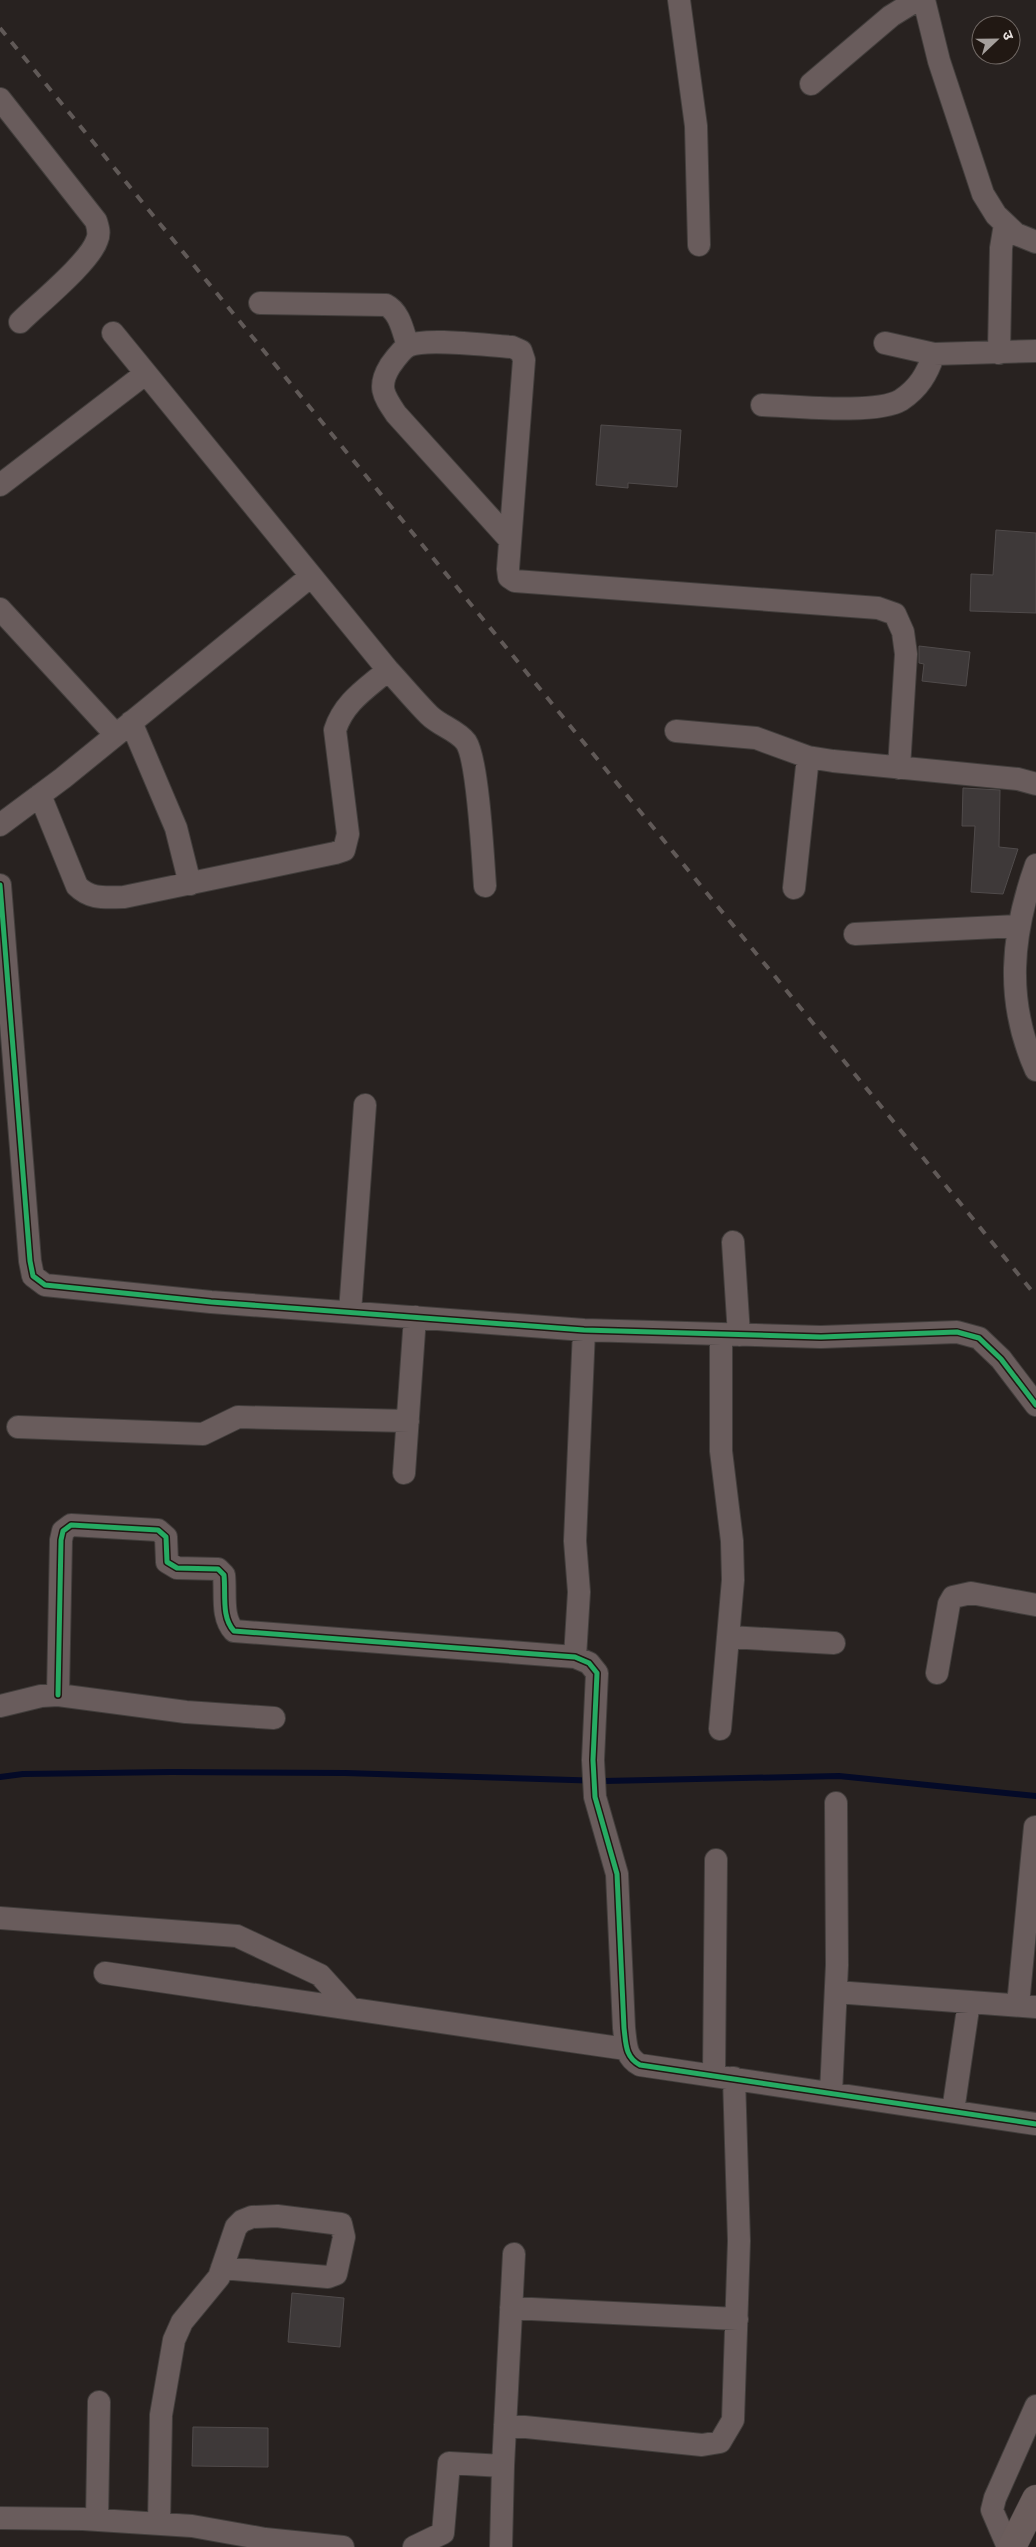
<svg xmlns="http://www.w3.org/2000/svg" width="1036" height="2547" font-family="'Fira Sans Condensed','Noto Sans Devanagari',sans-serif">
<style>
.lines{fill:none;stroke-linecap:round;stroke-linejoin:round}
.stream{stroke:#040a27;stroke-width:6}
.building{fill:#3e3939;stroke:#504b4b}
.minor-casing{stroke:#423e3c;stroke-width:24}
.primary-casing{stroke:#423e3c;stroke-width:29}
.minor{stroke:#695c5c;stroke-width:22}
.primary{stroke:#6b5d5c;stroke-width:28}
.rail{stroke:#605957;stroke-width:4;stroke-dasharray:9 9;stroke-linecap:butt}
.cycleway-casing{stroke:#211813;stroke-width:8}
.cycleway{stroke:#26ab63;stroke-width:5}
</style>
<rect width="100%" height="100%" fill="#282220"/>
<g class="lines">
<!-- stream -->
<path class="stream" d="M0,1777l23,-3 148,-2 174,1 259,8 235,-5 197,20"/>
</g>
<!-- building -->
<path class="building" d="M601,425l80,5 -4,57 -49,-4v5l-32,-3z
M996,530l40,3v80l-66,-2 1,-37 22,1z
M919,646l51,6 -4,34 -44,-5 2,-17 -5,-1z
M963,788l37,2 -1,57 19,2 -15,45 -32,-2 4,-66h-13z
M292,2293l52,5 -4,49 -52,-5z
M193,2427l75,1v39l-76,-1z"/>
<g class="lines">
<defs>
<path id="minor" d="M679,0l17,126 3,119
M924,0l15,61 44,133 13,21 20,19 20,8
M811,84l80,-68 26,-16
M0,99l96,122c2,7 4,12 1,19 -7,22 -59,64 -77,82
M260,303l126,2c14,7 17,27 22,41
M113,333l275,337c14,15 27,31 41,45 11,11 28,15 37,27 12,18 17,117 19,144
M885,343l49,11 102,-3
M999,353l2,-105 4,-24
M762,405c32,1 114,10 139,-5 18,-12 26,-26 33,-46
M0,485l145,-111
M510,540l-114,-126c-12,-18 -19,-27 -6,-48 5,-7 11,-16 18,-20 18,-9 82,0 104,1l9,4 3,9 -16,209 1,8 6,4 363,27 17,6 8,18 3,22 -7,114
M0,609l116,126
M131,722l45,106 14,56
M676,731l80,7 52,19 25,4 185,18 18,5
M40,795l37,91c14,14 29,11 47,11l211,-44 9,-3 4,-16 -13,-104c9,-28 31,-41 53,-60
M0,825l63,-47 247,-201
M1036,865c-25,70 -31,136 0,205
M0,885l30,376 3,15 12,9 166,17 373,28 237,7 136,-5 22,6 22,21 35,46
M794,888l14,-131
M855,934l163,-8
M733,1242l6,93
M350,1312l15,-207
M18,1427l185,7 35,-17 170,4
M404,1473l11,-156
M729,1637l105,6
M575,1657l4,-65 -4,-51 9,-211
M937,1673l12,-69 4,-7 18,-4 65,12
M58,1695l3,-155 2,-9 8,-6 87,5 8,7 1,25 10,6 41,1 6,6c2,19 -3,42 10,56l341,26 14,6 8,10 -4,87 2,37 22,77 7,154c2,16 1,29 16,37l396,59
M0,1706l41,-10 17,-1 128,17 88,6
M720,1729l13,-149 -1,-39 -11,-90v-116
M0,1918l237,18 83,39 29,32
M105,1973l521,76
M836,1992l200,15
M1018,2005l17,-178
M714,2075l2,-215
M831,2093l6,-128 -1,-162
M953,2111l16,-109
M511,2308l226,11
M505,2425l197,20 18,-3 13,-22 6,-179 -5,-163
M0,2518l83,1 109,7 73,13 78,8
M97,2520l2,-118
M159,2524l2,-109 13,-75 8,-18 37,-45 17,-50 6,-6 10,-4 25,-1 64,8 3,13 -8,37 -8,3 -106,-9
M414,2547l29,-14 6,-70 54,3
M501,2547l2,-81 11,-212
M1008,2547l-16,-37 3,-12 41,-92"/>
<path id="primary" d="M1012,2547l24,-48"/>
</defs>
<!-- minor casing -->
<use href="#minor" class="minor-casing"/>
<!-- primary casing -->
<use href="#primary" class="primary-casing"/>
<!-- minor -->
<use href="#minor" class="minor"/>
<!-- primary -->
<use href="#primary" class="primary"/>
<!-- rail -->
<path class="rail" d="M0,28l1036,1268"/>
<defs>
<path id="cycleway" d="M0,885l30,376 3,15 12,9 166,17 373,28 237,7 136,-5 22,6 22,21 35,46
M58,1695l3,-155 2,-9 8,-6 87,5 8,7 1,25 10,6 41,1 6,6c2,19 -3,42 10,56l341,26 14,6 8,10 -4,87 2,37 22,77 7,154c2,16 1,29 16,37l396,59"/>
</defs>
<!-- cycleway casing -->
<use href="#cycleway" class="cycleway-casing"/>
<!-- cycleway -->
<use href="#cycleway" class="cycleway"/>
</g>
<!-- north arrow -->
<g transform="translate(996 40) rotate(68)"><circle r="24" fill="#211813" stroke="#716965"/>
<path d="M0-4L9 19L0 12L-9 19Z" fill="#a59f9c"/>
<text y="-8" font-size="14" font-weight="bold" text-anchor="middle" fill="#e9e2df">उ</text>
</g>
</svg>
